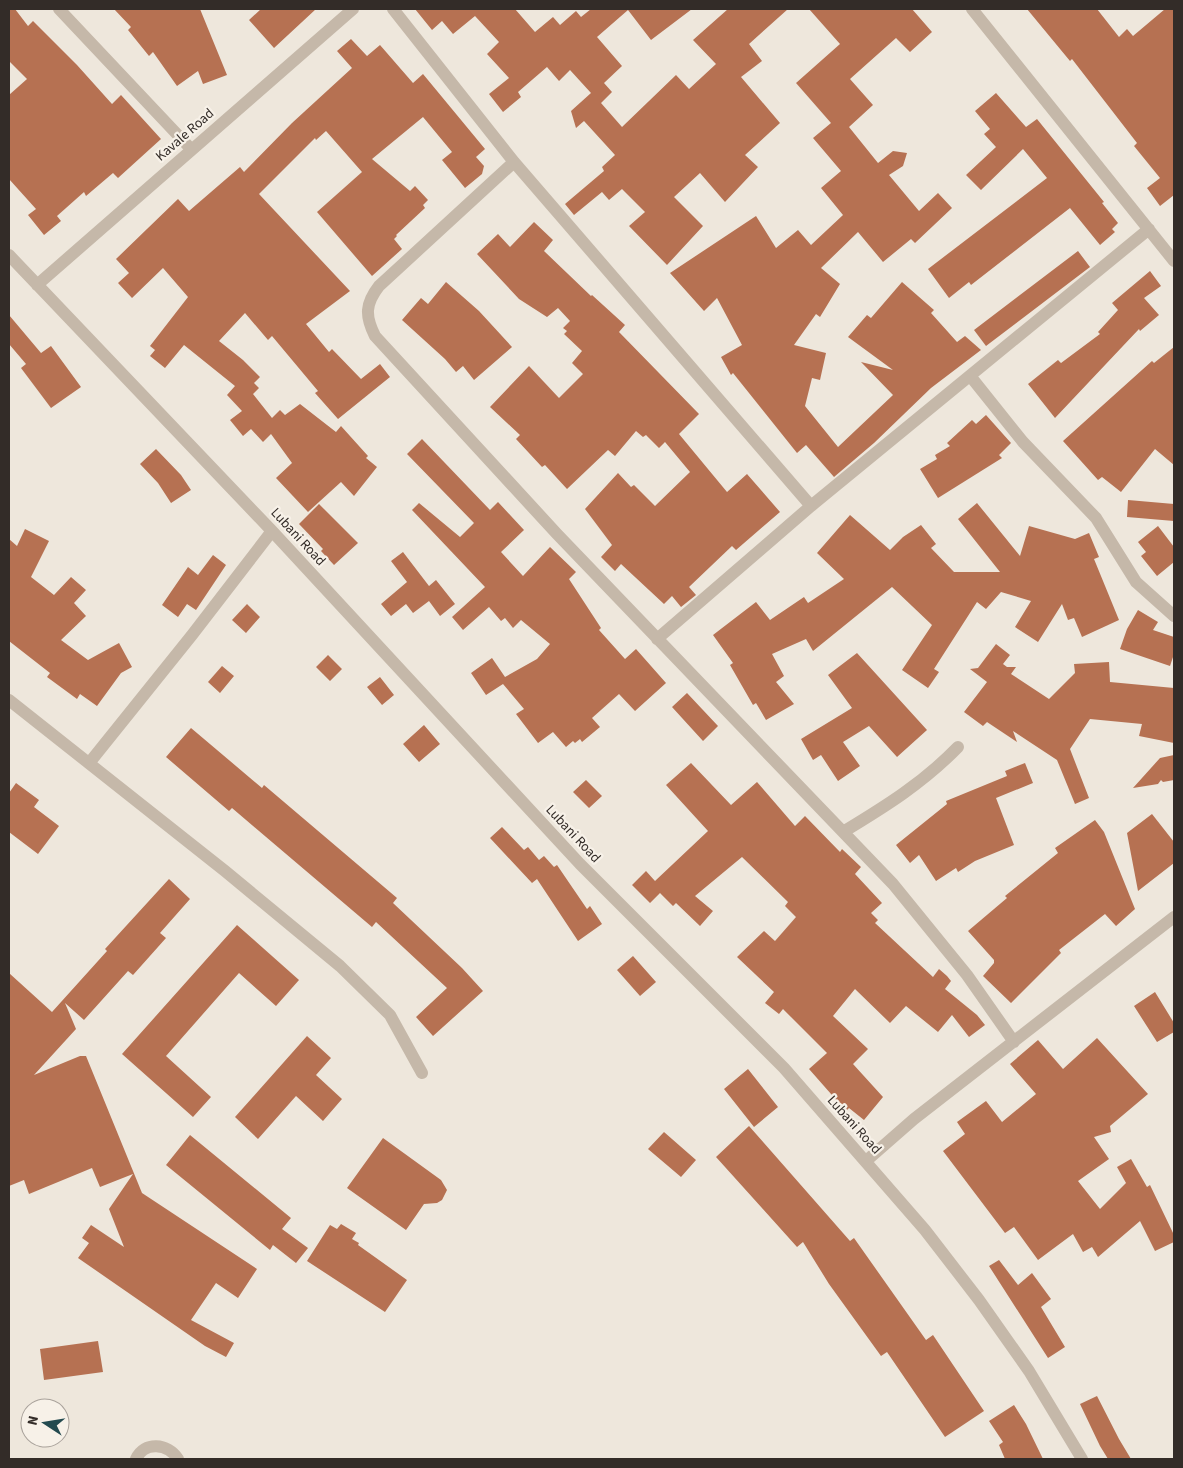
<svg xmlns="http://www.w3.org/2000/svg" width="1183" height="1468" font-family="'Source Sans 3',sans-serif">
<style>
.building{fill:#b67152}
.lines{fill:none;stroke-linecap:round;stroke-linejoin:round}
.minor{stroke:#c5b8a9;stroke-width:12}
.labels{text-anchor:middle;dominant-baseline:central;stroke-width:4.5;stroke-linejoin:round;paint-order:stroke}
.street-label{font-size:14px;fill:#332c28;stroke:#f7f1e8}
</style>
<rect width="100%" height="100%" fill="#eee7dc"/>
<!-- building -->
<path class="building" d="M9,9h6l13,17 5,-5 44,44 35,39 9,-9 40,44 -43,39 -5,-5 -27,23 -2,-4 -27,24 4,5 -17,14 -16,-20 8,-6 -27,-30v-84l18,-16 -18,-18z
M114,9h86l27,66 -24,9 -5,-13 -21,15 -24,-34 -4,4 -21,-26 3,-3z
M261,9h55l-42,39 -25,-28z
M415,9h100l20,23 18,-15 7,8 16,-14 5,6 10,-8h101l-41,31 -23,-30 -31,27 25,29 -18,17 8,9 -11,11 21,24 54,-52 13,14 27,-25 -23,-24 35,-31h60l-39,35 13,17 -21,16 39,46 -35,32 13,12 -33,35 -25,-29 -26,24 29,29 -36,39 -38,-39 16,-14 -23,-23 -13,11 -7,-8 -28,23 -9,-11 39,-33 -2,-4 13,-12 -31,-34 -8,7 -5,-17 20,-18 -21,-23 -11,11 -12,-14 -29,25 3,5 -18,15 -14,-18 20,-16 -22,-24 12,-12 -24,-26 -22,18 -11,-13 -10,9z
M809,9h103l20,23 -22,20 -14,-14 -46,41 23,26 -24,22 29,36 15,-12 14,2 -4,13 -14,9 30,36 19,-18 14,15 -37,35 -4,-4 -28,23 -25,-30 -37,36 19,16 -20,33 -4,-3 -22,31 32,8 -6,27 -8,-2 -7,28 33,41 55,-52 -32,-33 32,8 -45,-33 19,-22 4,3 31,-36 32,28 -3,3 26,29 8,-6 16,14 -50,38 -57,55 -40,34 -28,-32 -9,8 -64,-80 -2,2 -10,-18 21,-12 -25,-47 -13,13 -34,-38 86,-57 20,32 22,-18 13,15 32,-30 -22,-27 20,-17 -28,-33 18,-15 -35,-40 44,-39z
M1027,9h70l22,28 8,-8 6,7 32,-27h9v186l-14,11 -13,-18 13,-10 -26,-32 3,-3 -65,-84 -2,2z
M351,39l16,17 13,-11 33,38 10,-9 62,75 -9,8 8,9 -2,8 -17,14 -23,-28 10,-8 -29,-35 -51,42 38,32 5,-5 13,14 -5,5 2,3 -29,27 1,1 -3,3 8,10 -30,27 -55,-64 45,-40 -36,-41 -10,9 -1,-2 -56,56 91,97 -44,33 23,28 3,-3 29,30 19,-15 10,13 -52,42 -23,-26 3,-2 -46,-55 -4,4 -23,-27 -26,28 24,19 17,17 -6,6 5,5 -6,6 19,24 8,-8 5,5 15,-11 36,28 5,-6 27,30 -2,2 11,9 -23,29 -13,-14 -33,30 -32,-34 16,-15 -21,-29 -8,8 -12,-13 -8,7 -13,-16 12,-9 -15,-16 8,-9 -51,-41 -19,23 -15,-12 5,-6 -5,-4 38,-49 -25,-29 -31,30 -14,-15 11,-10 -13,-14 62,-60 11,12 51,-44 4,5 48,-49 60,-55 -15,-17z
M996,93l30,34 11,-8 67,83 -2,1 16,20 -6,6 3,3 -15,13 -30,-37 -99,77 -2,-3 -20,16 -21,-29 119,-91 -24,-29 -42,41 -15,-15 30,-28 -12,-13 6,-5 -15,-18z
M534,222l19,18 -9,11 47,45 1,-1 33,30 -6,7 80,82 -20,20 48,58 20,-18 33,38 -44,38 -4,-4 -43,41 7,8 -15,12 -9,-11 -8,8 -43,-40 -6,7 -14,-14 11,-12 -27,-36 33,-36 13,14 3,-2 21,21 35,-34 -25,-30 -6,6 -13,-13 -3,2 -7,-6 -21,25 -7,-6 -41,39 -22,-24 -3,2 -26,-28 4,-4 -30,-28 39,-41 30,32 24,-24 -11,-11 10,-12 -18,-17 3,-3 -4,-3 7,-7 -12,-13 -11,9 -28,-18 -42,-45 21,-20 12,13z
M1078,251l12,16 -104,79 -12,-16z
M1150,271l11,15 -17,12 15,17 -19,16 -1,-2 -84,89 -27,-34 30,-24 3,3 39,-29 -2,-2 20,-22 -6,-7z
M446,282l33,29 33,36 -38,33 -11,-14 -7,6 -11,-13 -43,-39 19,-22 7,6z
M9,315l32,38 10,-7 30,41 -30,21 -30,-40 5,-4 -17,-20z
M1174,347v118l-19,-16 -34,43 -19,-15 -4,3 -35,-39 89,-80 2,2z
M986,415l25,28 -12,12 3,3 -64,40 -18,-29 17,-10 -2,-4 15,-9 -3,-3 25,-23 4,4z
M422,439l68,71 8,-8 26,28 -23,22 22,24 27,-29 26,25 -7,7 32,49 -2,2 26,29 11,-10 30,34 -31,28 -16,-17 -27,24 8,9 -18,15 -2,-3 -5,4 -2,-2 -7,6 -13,-15 -15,11 -22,-29 8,-5 -21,-25 -17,11 -15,-22 21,-15 13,19 32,-18 13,-15 -29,-24 -8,8 -8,-10 -4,3 -12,-14 -26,23 -11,-13 33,-30 -73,-77 7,-7 41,34 14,-14 -67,-69z
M156,449l25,26 10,15 -20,13 -13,-20 -18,-19z
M1128,500l46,4v17l-47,-4z
M977,503l43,53 9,-30 46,13 14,-6 10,24 -5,2 25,61 -37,17 -8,-19 -6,2 -6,-16 -24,38 -23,-15 16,-26 -30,-9 -15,17 -9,-7 -43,67 5,3 -11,16 -26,-18 30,-45 -40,-38 -79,64 -7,-12 -34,15 12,22 -8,6 18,22 -28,16 -10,-17 -3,2 -23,-40 3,-2 -20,-28 43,-33 14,18 34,-23 4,6 36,-24 -27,-26 33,-38 40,35 13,-13 18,-12 15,19 -5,4 23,24h46l-42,-53z
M319,504l39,39 -24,22 -13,-14 2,-2 -24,-25z
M1158,526l16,21v15l-17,14 -16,-20 5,-4 -8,-10z
M25,529l24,12 -18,36 23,18 17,-18 15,13 -12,13 12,13 -25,24 27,20 31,-17 13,24 -11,6 -24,33 -17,-12 -3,5 -30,-22 3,-4 -41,-32v-102l8,7z
M403,552l26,34 7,-6 19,24 -15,12 -11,-15 -16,12 -7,-9 -15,12 -10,-12 26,-22 -16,-21z
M213,555l13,10 -30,45 -9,-6 -9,13 -16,-12 26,-38 10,8z
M247,604l13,13 -14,16 -14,-13z
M1138,610l20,12 -5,8 21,7v17l-4,12 -50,-17 7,-20z
M996,644l14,11 -7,9 4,3h9l-5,7 38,25 26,-26 -1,-9 35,-2 1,20 64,6v55l-35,-7 3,-12 -52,-5 -20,30 19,49 -14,6 -18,-44 -44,-29 4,11 -30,-20 -4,4 -19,-14 23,-30 -17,-13 8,-1z
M857,653l70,77 -30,27 -28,-31 -26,16 17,24 -22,15 -17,-26 -8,5 -12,-21 51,-31 -24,-33z
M328,655l14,14 -12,12 -14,-14z
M222,666l12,10 -14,17 -12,-11z
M380,677l14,18 -12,10 -15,-18z
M687,693l31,33 -15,15 -31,-34z
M424,725l16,19 -21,18 -16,-18z
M191,728l71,60 2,-3 133,113 -4,5 69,65 21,23 -50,45 -17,-19 31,-29 -71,-66 -4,5 -140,-119 -3,3 -63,-54z
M1174,755v25l-11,2 -2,-2 -3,4 -25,4 27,-30z
M691,763l40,42 26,-23 38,44 10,-10 35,36 2,-3 19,18 -6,7 27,29 -11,10 7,7 -3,3 58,54 6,-8 8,7 4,5 -6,8 32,26 8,10 -16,12 -17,-22 -14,17 -32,-26 -16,17 -35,-34 -22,27 35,33 -15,15 30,33 -19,23 -15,-12 -3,3 -37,-42 18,-16 -44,-44 -4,5 -14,-11 9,-11 -37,-35 27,-26 11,10 21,-24 -11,-11 3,-4 -46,-45 -47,39 18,15 -13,15 -24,-23 -3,3 -13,-13 -10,10 -18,-18 14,-14 9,10 53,-50 -42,-46z
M1025,763l8,20 -37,15 18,47 -39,16 -17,11 -2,-4 -20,13 -17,-26 -9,8 -14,-18 51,-41 -1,-3 61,-25 -2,-5z
M586,780l16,16 -13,12 -16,-16z
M16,783l23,17 -5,7 25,19 -21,28 -29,-22v-39z
M1152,814l22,28v21l-36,28 -11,-58z
M1095,820l9,12 31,77 -19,17 -11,-12 -46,36 2,3 -50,50 -28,-27 11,-13v-3l-26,-29 39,-33 -2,-2 53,-43 -3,-5z
M502,827l22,23 4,-3 11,13 5,-4 10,11 3,-2 30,44 3,-3 12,18 -24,17 -41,-62 -5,4 -42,-45z
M169,879l21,20 -30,34 6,5 -33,37 -5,-4 -44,49 -19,-17 11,26 -42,46 46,-19h6l56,137 115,76 -19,29 -22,-15 -25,37 43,23 -8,14 -21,-11 -127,-88 11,-15 -7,-5 9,-13 33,22 -15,-38 24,-35 -33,13 -8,-19 -63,26 -5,-14 -15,6v-213l43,39 55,-61 -2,-2z
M237,925l62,55 -23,26 -37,-33 -73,83 45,41 -18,20 -71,-63z
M633,956l23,26 -16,14 -23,-26z
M1155,992l19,31v9l-17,10 -23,-36z
M307,1036l24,22 -15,17 26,24 -19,22 -27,-25 -38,43 -23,-22z
M1097,1038l51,56 -38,32 1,6 -17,5 15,22 -31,22 22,28 26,-26 -9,-16 14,-8 16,28 3,-2 24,50v7l-19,9 -15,-30 -42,36 -6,-10 -9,5 -10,-18 -35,26 -24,-33 -9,6 -62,-82 22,-17 -8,-12 29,-21 16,21 34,-28 -26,-30 28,-24 25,29z
M748,1069l30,38 -24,20 -30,-38z
M749,1126l101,115 4,-3 72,102 7,-5 51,76 -39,26 -58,-85 -6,4 -52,-72 -26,-42 -6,5 -81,-90z
M664,1132l32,28 -15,17 -33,-28z
M190,1135l101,83 -9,11 26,19 -12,15 -23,-18 -3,5 -104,-85z
M383,1138l58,42 6,10 -5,10 -5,3 -13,1 -18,26 -59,-42z
M341,1224l15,9 -4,6 7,4 -1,2 49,35 -22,32 -78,-51 23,-36 7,4z
M999,1260l19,25 14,-12 19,26 -10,8 24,40 -17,11 -59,-92z
M98,1341l5,31 -59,8 -4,-31z
M1097,1396l22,43 12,20h-23l-8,-13 -20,-42z
M1014,1405l12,19 17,35h-38l-6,-14 4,-3 -14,-21z"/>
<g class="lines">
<!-- minor -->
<path class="minor" d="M59,9l132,140
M393,9l121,153 297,344
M972,9l202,252
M514,162l-135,124c-14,18 -14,30 -4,50l182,198 336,350 74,91 47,67
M9,255l263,276 308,333 204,204 141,162 54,70 50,71 53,88
M37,285l316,-276
M971,377l52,65 73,76 40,64 38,34
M657,639l154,-133 338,-277
M9,700l216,171 115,95 50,49 32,58
M90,762l102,-127 80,-104
M843,832c43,-26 80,-49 115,-85
M866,1161l48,-42 260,-202
M136,1459c8,-18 32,-16 42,0"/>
</g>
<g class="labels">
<!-- street labels -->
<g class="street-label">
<text transform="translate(185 135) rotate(-41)">Kavale Road</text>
<text transform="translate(298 537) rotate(47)">Lubani Road</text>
<text transform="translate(573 834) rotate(47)">Lubani Road</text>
<text transform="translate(854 1125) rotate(48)">Lubani Road</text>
</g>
</g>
<!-- border -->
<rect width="1183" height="1468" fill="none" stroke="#332c28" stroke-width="20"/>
<!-- north arrow -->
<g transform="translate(45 1423) rotate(282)"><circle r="24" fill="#f7f1e8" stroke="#a9a29b"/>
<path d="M0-4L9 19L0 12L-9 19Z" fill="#234a4f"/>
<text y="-8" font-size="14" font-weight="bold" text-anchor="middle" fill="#332c28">N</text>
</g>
</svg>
